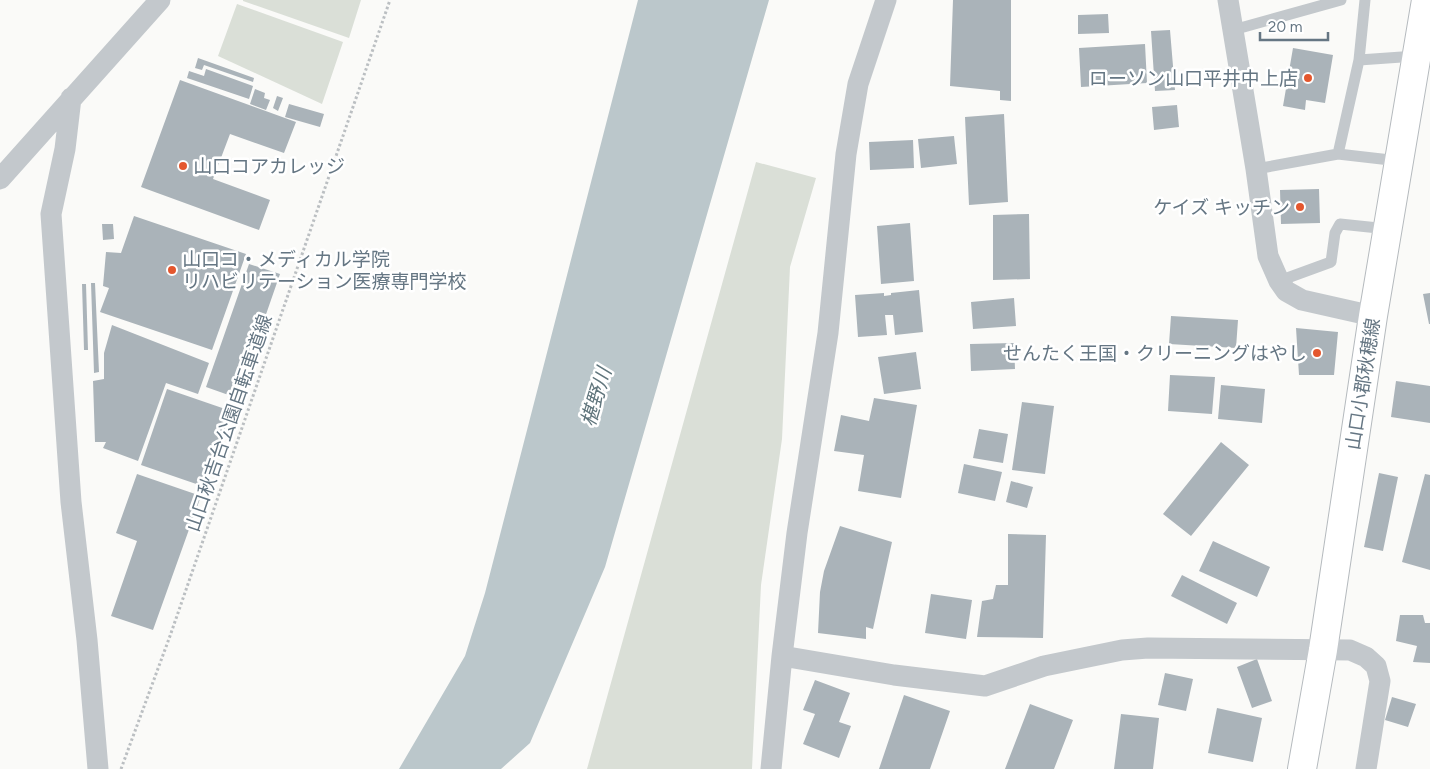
<svg xmlns="http://www.w3.org/2000/svg" width="1430" height="769" font-family="Figtree,'Noto Sans JP',sans-serif">
<style>
.green{fill:#dadfd7}
.water{fill:#bbc7cb}
.building{fill:#aab3b9}
.lines{fill:none;stroke-linecap:round;stroke-linejoin:round}
.primary-casing{stroke:#b5babe;stroke-width:30}
.path{stroke:#bbbfc2;stroke-width:3;stroke-dasharray:2.5 2.5;stroke-linecap:butt}
.lane{stroke:#c3c8cc;stroke-width:11}
.street{stroke:#c3c8cc;stroke-width:21}
.primary{stroke:#fff;stroke-width:28}
.poi-dot{fill:#e4572e;stroke:#fff;stroke-width:2}
.labels{text-anchor:middle;dominant-baseline:central;stroke-width:5;stroke-linejoin:round;paint-order:stroke}
.poi-label{font-size:19px;fill:#657683;stroke:#fff;text-anchor:end}
.street-label{font-size:19px;fill:#657683;stroke:#fff}
.water-label{font-size:20px;font-style:italic;fill:#60757c;stroke:#fff}
</style>
<rect width="100%" height="100%" fill="#fafaf8"/>
<!-- green -->
<path class="green" d="M243,0h118l-12,38 -106,-37z
M237,4l106,38 -21,62 -104,-48z
M756,162l60,16 -26,89 -8,172 -21,146 -9,184h-165z"/>
<!-- water -->
<path class="water" d="M638,0h131l-164,567 -75,176 -29,26h-102l66,-113 20,-63z"/>
<!-- building -->
<path class="building" d="M953,0h58v101l-11,-1v-9l-50,-5z
M1108,14l1,19 -31,1v-19z
M1170,30l5,60 -20,1 -4,-60z
M1145,44l2,39 -66,4 -2,-39z
M1293,48l40,7 -8,48 -19,-3 -1,10 -22,-4z
M198,58l56,20 -1,4 -49,-17 -2,5 -7,-2z
M206,69l47,17 -4,13 -62,-21 2,-7 15,5z
M180,80l116,42 -12,31 -54,-19 -17,45 57,21 -11,30 -118,-43z
M255,89l10,4 -1,5 6,2 -4,10 -16,-6z
M277,96l6,2 -5,13 -5,-3z
M289,104l35,10 -4,13 -35,-10z
M1177,105l2,22 -25,3 -2,-23z
M1004,114l4,88 -39,3 -4,-88z
M954,136l3,28 -36,4 -3,-29z
M913,140l1,28 -44,2 -1,-28z
M1319,189l1,34 -39,1 -1,-34z
M1029,214l1,65 -37,1v-65z
M134,216l112,38 -34,96 -112,-38 9,-24 -6,-2 3,-34 15,1z
M910,223l4,58 -33,3 -4,-58z
M102,224h11l1,15 -11,1z
M249,264l31,10 -43,124 -31,-11z
M91,283h4l4,89 -5,1z
M82,284h4l2,66h-4z
M919,290l4,42 -28,3 -2,-20h-8l2,20 -29,2 -3,-42 29,-2v3l7,-1v-2z
M1430,293v31h-1l-6,-30z
M1014,298l2,28 -43,3 -2,-27z
M1171,316l67,4 -2,28 -67,-4z
M112,325l97,38 -11,31 -32,-11 -28,78 -35,-13 3,-6h-11l-2,-61 11,-2v-26z
M1296,328l42,4 -4,43h-35z
M1014,343l1,26 -44,2 -1,-27z
M916,352l5,37 -37,5 -6,-37z
M1170,375l45,2 -3,37 -44,-3z
M1396,381l34,5v37l-39,-6z
M1221,385l44,4 -3,34 -44,-4z
M167,389l64,22 -26,76 -64,-22z
M874,398l43,7 -16,93 -43,-7 6,-36 -30,-4 7,-36 28,6z
M1022,402l32,4 -9,68 -33,-4z
M979,429l29,5 -5,29 -30,-5z
M1221,442l28,23 -58,71 -28,-22z
M964,464l38,8 -7,29 -37,-8z
M1379,473l19,4 -15,74 -19,-4z
M137,474l64,22 -48,134 -42,-14 26,-75 -21,-8z
M1425,474l5,1v95l-28,-8z
M1011,481l22,6 -6,21 -21,-6z
M840,526l52,16 -19,87 -7,-2v12l-48,-6 2,-41 4,-21z
M1008,534l38,1 -3,103 -66,-1 5,-36 11,-2 3,-14h12z
M1213,541l57,26 -13,30 -58,-26z
M1182,575l55,28 -10,21 -56,-28z
M931,594l41,6 -6,39 -41,-6z
M1400,615h23l2,8h5v40l-17,-1 4,-16 -21,-5z
M1257,659l15,42 -20,7 -15,-41z
M1165,673l28,6 -7,32 -28,-6z
M815,680l35,13 -11,29 12,4 -12,32 -36,-14 12,-30 -12,-4z
M904,695l46,16 -20,58h-51z
M1392,697l24,7 -8,23 -23,-7z
M1030,704l43,16 -19,49h-49z
M1217,708l45,10 -9,44 -45,-9z
M1121,714l38,4 -6,51h-39z"/>
<g class="lines">
<defs>
<path id="primary" d="M1302,769l21,-119 50,-334 53,-316"/>
</defs>
<!-- primary casing -->
<use href="#primary" class="primary-casing"/>
<!-- path -->
<path class="path" d="M121,769l49,-133 220,-636"/>
<!-- lane -->
<path class="lane" d="M1233,30l108,-30
M1359,60l6,-60
M1338,154l21,-94 57,-4
M1256,169l82,-15 61,7
M1279,281l52,-19 4,-29 5,-9 48,5"/>
<!-- street -->
<path class="street" d="M1228,0l28,169 12,87 11,25 7,10 16,9 71,16
M71,98l-6,51 -14,65 20,288 16,138 11,129
M0,179l160,-179
M782,656l112,19 91,11 59,-20 78,-16 26,-2 202,2 16,7 10,9 4,15 -14,88
M771,769l11,-113 15,-123 31,-200 18,-179 12,-70 28,-84"/>
<!-- primary -->
<use href="#primary" class="primary"/>
</g>
<!-- markers -->
<g class="poi-dot">
<circle cx="1308" cy="78" r="5"/>
<circle cx="183" cy="166" r="5"/>
<circle cx="1300" cy="207" r="5"/>
<circle cx="172" cy="270" r="5"/>
<circle cx="1317" cy="353" r="5"/>
</g>
<g class="labels">
<!-- poi labels -->
<g class="poi-label">
<text x="1298" y="78">ローソン山口平井中上店</text>
<text x="193" y="166" text-anchor="start">山口コアカレッジ</text>
<text x="1290" y="207">ケイズ キッチン</text>
<text x="182" y="259" text-anchor="start">山口コ・メディカル学院<tspan x="182" dy="22">リハビリテーション医療専門学校</tspan></text>
<text x="1307" y="353">せんたく王国・クリーニングはやし</text>
</g>
<!-- street labels -->
<g class="street-label">
<text transform="translate(1363 384) rotate(-81)">山口小郡秋穂線</text>
<text transform="translate(229 423) rotate(-71)">山口秋吉台公園自転車道線</text>
</g>
<!-- water labels -->
<g class="water-label">
<text transform="translate(596 397) rotate(-73)">椹野川</text>
</g>
</g>
<!-- scale -->
<path d="M1260 32v8h68v-8" fill="none" stroke="#657683" stroke-width="2.5"/>
<text x="1268" y="32" font-size="15" fill="#657683" stroke="#ffffff" stroke-width="4" paint-order="stroke">20 m</text>
</svg>
